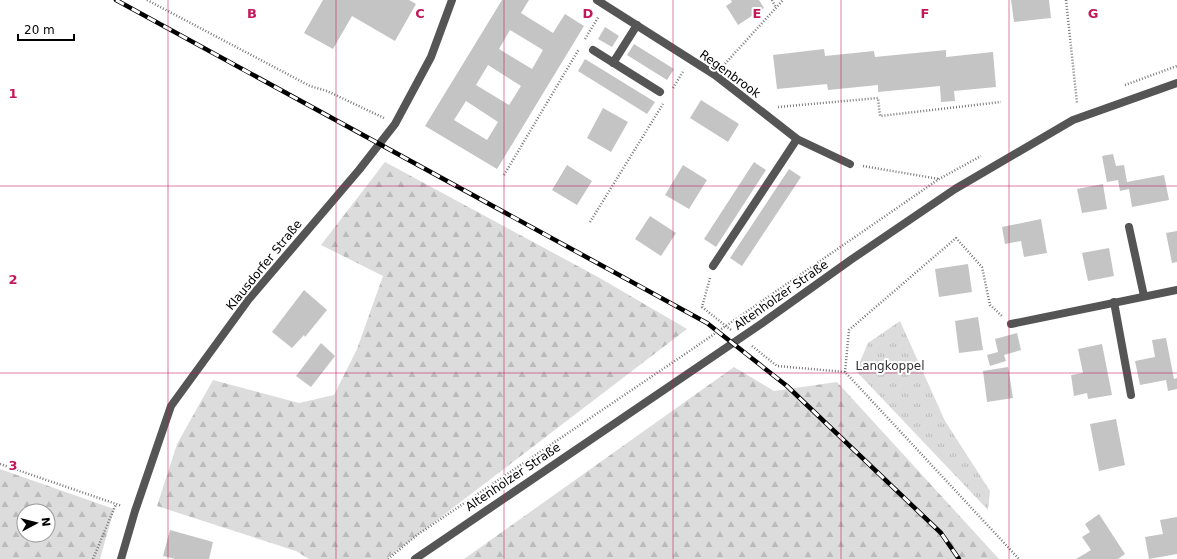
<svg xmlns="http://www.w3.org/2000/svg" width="1177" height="559" font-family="'DejaVu Sans',sans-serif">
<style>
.forest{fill:url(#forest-firs);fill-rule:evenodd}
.park{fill:url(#park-tufts)}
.building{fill:#c4c4c4;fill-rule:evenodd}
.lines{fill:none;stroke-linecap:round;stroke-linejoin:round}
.path{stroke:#777;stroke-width:2.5;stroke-dasharray:1 2;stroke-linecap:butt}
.service{stroke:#555;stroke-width:8}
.minor{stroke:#555;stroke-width:8}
.tertiary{stroke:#555;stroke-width:8}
.rail-casing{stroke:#000;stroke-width:4.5}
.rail{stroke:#fff;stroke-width:3;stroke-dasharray:9;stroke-linecap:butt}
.grid{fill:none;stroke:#c2185b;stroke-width:1;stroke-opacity:0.55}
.labels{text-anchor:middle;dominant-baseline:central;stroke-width:4;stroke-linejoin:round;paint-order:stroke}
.street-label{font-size:12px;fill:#000;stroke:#fff}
.park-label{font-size:12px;fill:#333;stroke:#fff}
.grid-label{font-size:13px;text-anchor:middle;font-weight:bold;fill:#c2185b;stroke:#fff;stroke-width:4;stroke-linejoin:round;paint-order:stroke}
</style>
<defs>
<pattern id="forest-firs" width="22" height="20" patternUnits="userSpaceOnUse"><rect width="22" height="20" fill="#dcdcdc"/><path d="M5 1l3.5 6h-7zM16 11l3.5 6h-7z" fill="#bbb"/></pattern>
<pattern id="park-tufts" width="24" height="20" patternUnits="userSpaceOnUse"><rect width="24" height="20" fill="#dcdcdc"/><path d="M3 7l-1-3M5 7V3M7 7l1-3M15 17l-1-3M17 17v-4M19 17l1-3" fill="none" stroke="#bbb"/></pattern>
</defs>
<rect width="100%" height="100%" fill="#fff"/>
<!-- forest -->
<path class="forest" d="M385,162l213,115 89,52 -301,230h-77l-13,-8 -139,-45 20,-62 36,-64 86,23 35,-8 23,-46 26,-73 -62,-31z
M734,367l40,24 63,-9 162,177h-535z
M0,469l114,40 -14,50h-100zM24,511h24v24h-24z"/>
<!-- park -->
<path class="park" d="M900,321l45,100 45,70 -2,19 -132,-139 12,-28z"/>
<!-- building -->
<path class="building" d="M323,0h86l7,4 -21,37 -43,-25 -19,33 -29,-16z
M502,0h27l-8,13 32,20 12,-19 19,12 -87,143 -72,-43zM510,30l33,20 -11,19 -33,-20zM488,65l33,21 -12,19 -33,-20zM466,101l32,21 -11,18 -33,-20z
M731,0h28l5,8 -26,17 -12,-19 6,-4z
M1011,0h38l2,18 -37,4z
M605,27l14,9 -7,11 -14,-8z
M634,44l40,25 -7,11 -40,-25z
M824,49l1,7 49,-5 1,6 71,-7v7l47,-5 3,35 -42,4 1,10 -14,1 -1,-16 -62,6v-7l-50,5 -1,-6 -50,5 -4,-34z
M585,59l70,43 -8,12 -69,-43z
M701,100l38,24 -11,18 -38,-24z
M603,108l25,14 -17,30 -24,-14z
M1113,154l3,12 8,-1 3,17 37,-7 5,25 -37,7 -3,-18 -9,2 -2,-11 -11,2 -5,-26z
M754,162l12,8 -50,77 -12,-8z
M567,165l25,16 -15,24 -25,-15z
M683,165l24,15 -18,29 -24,-14z
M789,169l12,8 -59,89 -12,-8z
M1103,184l4,25 -25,4 -5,-24z
M650,216l26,17 -15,23 -26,-17z
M1041,219l6,34 -23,4 -3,-16 -16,3 -3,-17z
M1177,231v31l-5,1 -6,-30z
M1109,248l5,28 -26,5 -6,-28z
M968,264l4,28 -33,5 -4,-28z
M304,290l23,20 -22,27 -1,-2 -12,13 -20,-16z
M978,317l5,33 -24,3 -4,-32z
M1017,333l4,17 -17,5 2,6 -16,5 -3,-11 11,-3 -3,-13z
M1166,338l8,41 3,-1v11l-9,2 -2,-11 -26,5 -5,-24 20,-4 -3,-17z
M321,343l14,13 -24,31 -15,-11z
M1102,344l10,51 -24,4 -1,-6 -13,3 -3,-21 12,-2 -5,-24z
M1008,367l5,31 -26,4 -4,-31z
M1116,419l9,46 -26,6 -9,-47z
M1099,514l26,40 -7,5h-42l15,-9 -9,-13 8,-5 -5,-8z
M1177,517v37l-28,5 -4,-22 18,-3 -3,-14z
M170,530l43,12 -4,17h-34l-12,-3z"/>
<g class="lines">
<!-- path -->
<path class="path" d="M147,0l163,86 17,5 57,27
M772,0l4,8
M1066,0l11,103
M585,39l14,-23
M723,66l60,-66
M1125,85l52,-19
M673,88l11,-18
M778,107l100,-9 2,18 121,-14
M863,166l76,13
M504,175l75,-126
M590,222l73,-118
M710,278l-8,29 29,23
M752,346l25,20 68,6 174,187
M845,372l4,-42 107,-92 26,29 8,38 12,11
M0,464l122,42
M93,559l23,-55
M388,559l29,-24 274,-185 248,-171 42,-23"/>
<!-- service -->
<path class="service" d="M593,50l67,42
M613,63l24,-38
M1129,227l15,69
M713,266l84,-127
M1114,302l17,93"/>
<!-- minor -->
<path class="minor" d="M597,0l118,75 82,64 53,25
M1011,324l166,-34
M415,559l346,-235 91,-65 103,-70 118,-69 104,-37"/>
<!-- tertiary -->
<path class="tertiary" d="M121,559l14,-48 36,-105 78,-107 110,-129 36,-46 36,-67 21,-57"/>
<defs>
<path id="rail" d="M116,0l591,323 80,63 154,147 18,26"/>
</defs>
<!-- rail casing -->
<use href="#rail" class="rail-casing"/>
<!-- rail -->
<use href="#rail" class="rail"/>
</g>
<!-- grid -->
<path class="grid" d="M168,0v559M336,0v559M504,0v559M673,0v559M841,0v559M1009,0v559M0,186h1177M0,373h1177"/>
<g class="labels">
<!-- street labels -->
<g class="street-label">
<text transform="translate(730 74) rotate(36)">Regenbrook</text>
<text transform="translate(264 265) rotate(-51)">Klausdorfer Straße</text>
<text transform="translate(781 295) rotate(-35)">Altenholzer Straße</text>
<text transform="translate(513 477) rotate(-34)">Altenholzer Straße</text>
</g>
<!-- park labels -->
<g class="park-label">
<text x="890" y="366">Langkoppel</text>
</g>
</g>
<g class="grid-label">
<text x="252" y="18">B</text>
<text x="420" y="18">C</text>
<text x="588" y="18">D</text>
<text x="757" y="18">E</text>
<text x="925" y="18">F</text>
<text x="1093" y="18">G</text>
<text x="13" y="98">1</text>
<text x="13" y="284">2</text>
<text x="13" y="470">3</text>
</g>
<!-- north arrow -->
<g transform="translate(36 523) rotate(83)"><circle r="19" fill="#ffffff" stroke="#999999"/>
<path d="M0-3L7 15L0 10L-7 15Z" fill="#000000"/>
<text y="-6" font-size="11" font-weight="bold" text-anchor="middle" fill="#000000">N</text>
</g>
<!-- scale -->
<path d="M18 34v6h56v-6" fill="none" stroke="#000000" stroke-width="2"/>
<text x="24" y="34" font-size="12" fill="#000000" stroke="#ffffff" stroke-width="3" paint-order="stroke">20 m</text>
</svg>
